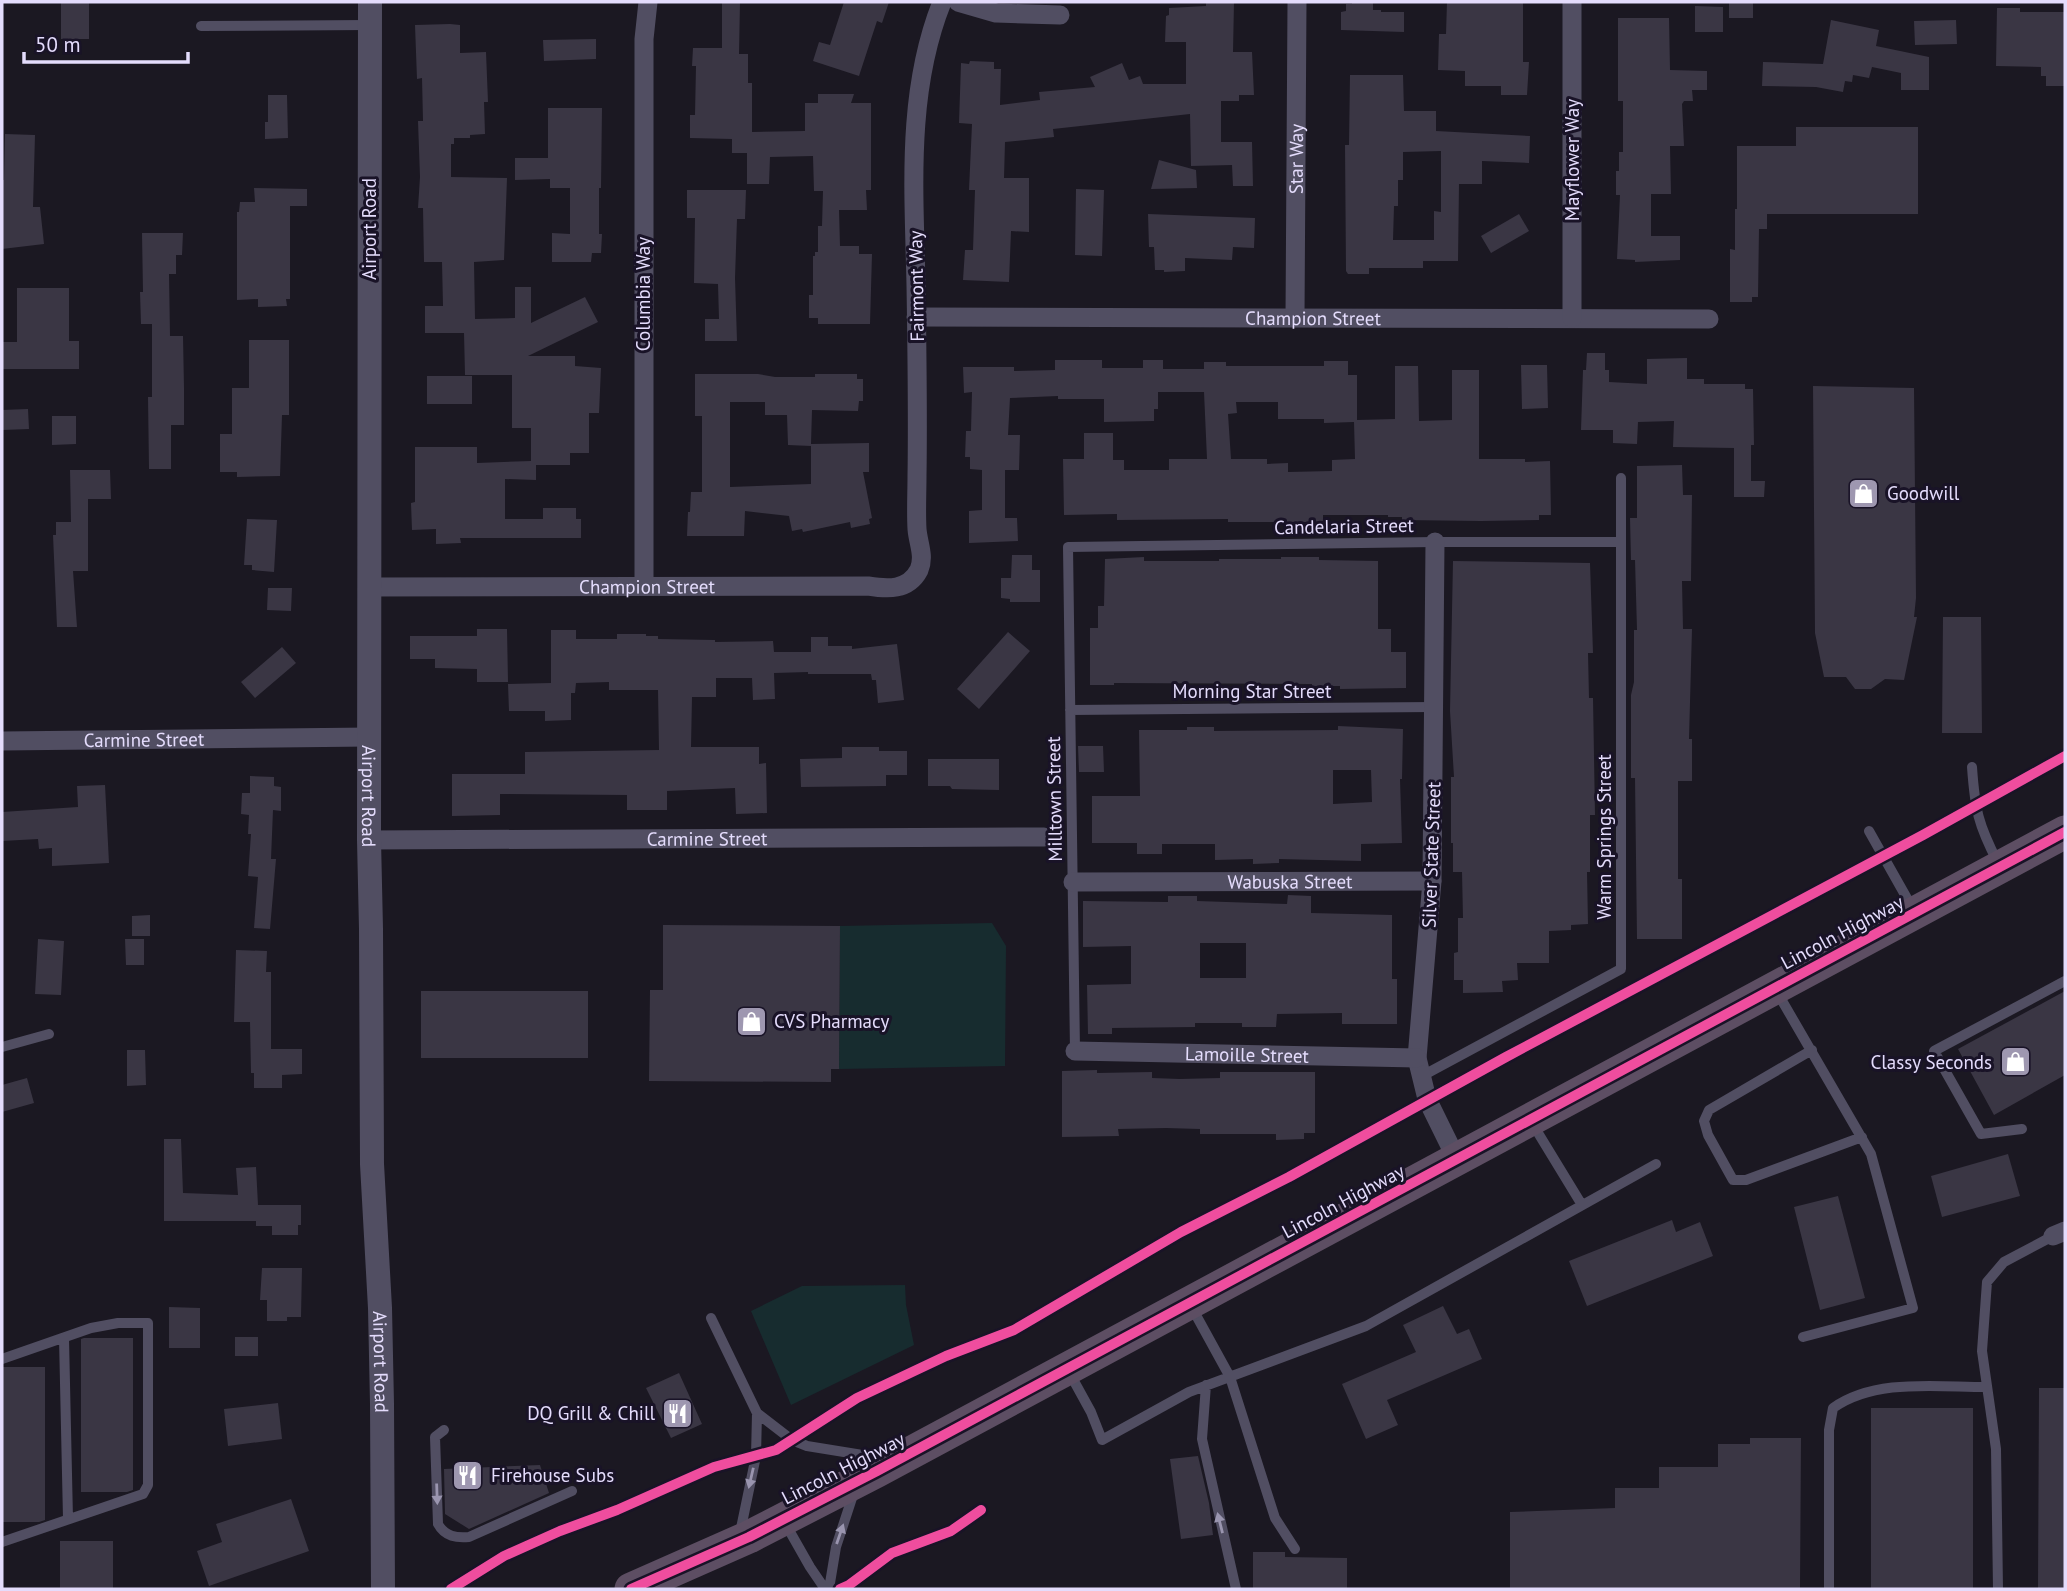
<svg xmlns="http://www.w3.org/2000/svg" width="2067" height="1591" font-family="'PT Sans',sans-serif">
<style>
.green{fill:#172c2f}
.building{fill:#3a3644;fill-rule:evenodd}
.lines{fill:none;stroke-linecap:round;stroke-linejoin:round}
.service{stroke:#514e62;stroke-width:10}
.minor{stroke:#514e62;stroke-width:19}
.tertiary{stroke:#514e62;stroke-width:24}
.trunk{stroke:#5d4e63;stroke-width:33}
.cycleway-casing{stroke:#191327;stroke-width:15}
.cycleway{stroke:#ef4d9e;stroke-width:10}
.oneway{fill:#9a95af}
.labels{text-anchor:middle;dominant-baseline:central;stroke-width:6;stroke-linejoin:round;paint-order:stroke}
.street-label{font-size:19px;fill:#e4dcfc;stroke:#191327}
.poi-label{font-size:19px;fill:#e4dcfc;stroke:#191327;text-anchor:start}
</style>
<rect width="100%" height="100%" fill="#1b1822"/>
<!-- green -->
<path class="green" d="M992,923l14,23 -1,120 -166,3 1,-143z
M905,1285l1,20 8,40 -123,60 -40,-94 51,-25z"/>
<!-- building -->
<path class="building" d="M61,2h28v37h-28z
M722,2h18l-1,52h9v29h4v49l53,-1v-28h13v-9h36l-3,9h20v87h-5l1,20h-28l1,36h19v8h13l-2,70h-52v-6h-9v-23h4v-39h2v-4h3v-26h4l1,-35h-9l-1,-35 -43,1 -1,27h-22v-31h-15v-14l-42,-1v-23h5l1,-49h-4l1,-18h29z
M844,2h45l-7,21 -5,-2 -18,55 -46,-15 6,-19 11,3z
M1206,2h28l-1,50h19l2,43h-15v6h-18v41h31l1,44h-20l-1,-21 -41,1 -1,-52 -137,15 1,8 -49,5 -1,36h25v54l-18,-1 -2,51 -46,-2 2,-30h8l2,-60h-6l3,-66 -13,-1 2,-60 8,1 1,-3 24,1v7h7l-1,36 40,-5 -1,-8 56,-5 -5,-10 32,-14 7,17 11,-4 3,8h43v-42h-21l1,-26 3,-1v-7l37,-2z
M1352,2h21v8h8v2h23v20l-63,-2v-18l5,-1v-7h6z
M1447,2h76v60h6l-2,33h-26v-9h-36v-15l-27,-1 1,-36h7z
M1729,2h24v16h-24z
M1695,6l28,1v25h-28z
M1997,8h23v4h45l-1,74h-18v-10h-5v-9l-45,-1z
M1618,18h51l1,52 37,1v19h-15l1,11h-9l-2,3 2,42h-14l1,48h-20v42h29v24l-45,2v-2l-18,-1 3,-64h-4v-24h3v-19h4v-51h-5z
M1831,20l48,10 -3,16 53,11v33h-28v-17l-29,-6 -3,11 -16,-3 -1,7 -7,-1 -2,11 -27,-5 -54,-1 1,-24 60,2z
M1956,20l1,24 -42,1 -1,-24z
M450,24l10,1v28l26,-1 2,50h-4l1,32 -15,1v3h-16v6h-3v33l56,1 -3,82 -30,2 1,57 40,-1v-31h16v36l54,-26 13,25 -70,34h47v10l26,2 -2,45h-10v40h-19v12h-34v15l-31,-1v40h38v-11h33v11h5v19h-121l1,5 -25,1v-15l-24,1 -1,-27 4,-1v-55h62v16l54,-2v-33h-19v-53h-47l-1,-42h-39v-27h18l-1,-44h-18l-1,-54h-5l2,-31 -2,-56h5l-1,-43 -5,1 -2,-54z
M596,39v20l-52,2 -1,-21z
M1350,75h53l1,36h32v20l94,5 -1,27 -47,-2v23h-23l-1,77h-35v7h-54v6h-21l-2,-3 -1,-126h4zM1441,151v61l-7,-1v29h-41l1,-34h4v-26h5v-28z
M268,95h19l1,43 -23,1v-17h3z
M548,108h54l-1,80h-2v46h3l-1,19h-9l-1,9h-39v-29l18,1v-46h-20v-9l-35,1v-22h33z
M1796,127h122v87h-151v15h-8l-1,68h-6v5h-22v-53l5,1v-41h2v-63h59z
M5,134l30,1 -2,72h7l4,37 -42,5v-69h2z
M1159,160l37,10 1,18 -46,1z
M254,188l53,1v17h-17v93h-4l1,7 -29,1v-8l-21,1v-88h2l1,-10h15z
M1076,189l28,1 -2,66 -27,-1z
M687,190h59l-1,29h-8l-2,59 2,63h-32v-22h14l-1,-35 -24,-1 1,-65h-8z
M1148,214l107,4 -1,30 -21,-1 -1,13 -47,-2v13l-21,1v-2h-9l-1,-23h-5z
M1519,214l10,17 -38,22 -10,-17z
M142,233h41l-1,22h-6v19h-7l1,62h13l1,52v37h-13v44h-22l-1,-72h4v-73h-11l-1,-32h3z
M17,288h52v53h10v28h-77v-27h15z
M249,340h40v75h-7l-2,61 -43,1v-5h-17v-38h12v-46h17z
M1587,353h18v17h4v12l38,2v-25l40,-1v21h17v5h41v5h8l1,56h-3v36h14l-1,16h-30v-49l-61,-1 1,-26 -36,1 -1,22 -24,-1v-13h-32l2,-60h3z
M1055,360h47v8h41v-8h20v9h41v-7h22v4h98v-5h24v14h9v45l38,-1v-53h23l1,55 33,-1v-50h27v89h46v3l25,-1 1,54h-12v5l-58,1 -79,-1v-3h-14v-2h-65v6l-10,1h-85v-3l-111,1v-6l-53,1 -1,-56h21v-26h29v27h11v10h45v-11h38l-3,-67h-46v17h-4v12l-50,1v-23h-46v-3l-48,2 -2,37h12l-1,35h-14v48h12l1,23 -49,2v-32l13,-1v-40l-12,-1v-12h-5l1,-26h5l1,-39 -8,1 -1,-26h51v4l41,-1zM1236,402h42v17h46v4l30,-1 1,37 -23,1v11l-44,1v-9l-21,1v-5h-36l-3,-45 9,-1z
M1521,365h26l1,43 -26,1z
M695,374h63l17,3h40v-3h42v5h6v22h-4l-1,10 -46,-1 -1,34 58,-1v29h-6l9,46 -3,1 1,5 -19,4 -1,-6 -47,10 -1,-3 -10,2 -3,-15 -44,-5 -1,25h-57l1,-24h2l1,-20h11v-76h-7zM730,402h35v13h22l1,30 23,1v38l-81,3z
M427,376h45v28h-45z
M1813,386l101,2 2,210 -2,19h3l-13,63 -19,-1 -14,10h-16l-9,-12h-22l-9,-44z
M28,409l1,20 -27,1v-20z
M52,416h24v28l-24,1z
M1682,465l1,30h9l-1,86h-9l1,48h9l-3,110h3v42h-14v98h4v60h-45l-2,-161h-4v-83l3,-13v-52h3l-2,-70h-4l-1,-42h7v-52z
M70,470h40l1,29h-23v72h-15l4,56h-20l-4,-92h3v-13h15z
M247,519l30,1 -3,52 -22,-2v-5h-8z
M1012,555h20v15h8v32h-30v-3l-9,-1v-20h10z
M1144,557v4h75v-2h62v-2h38v3l59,1v68h13v23h15v36l-66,1v-3h-28v-2l-198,-1v2h-24v-57h8v-22h6l1,-47z
M1453,561l137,2 3,90h-5l1,45h4l2,117h-5v57h-3l1,52 -17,1v5l-22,1v32h-32l1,17 -16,1 1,11 -40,1v-13h-9v-27l4,-1v-34h5l-1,-46h-9v-29h-2v-66h3l-4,-66z
M268,588h24l-1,23 -24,-1z
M1943,617h38l1,116h-40z
M477,629h30l1,53h-31v-13l-42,-1v-9h-25v-23h67z
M551,630h25v9h41v-5h29v2h12v3l57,1v2l58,-1 1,11h37v-15h17v9h24v3l45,-5 7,56 -26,3 -2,-23h-4l-1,-6h-63v-2l-34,1 1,26 -22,1 -1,-22h-36v19h-24l-1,50h68v17l7,-1 1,50 -31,1 -1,-26 -68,3v19h-40v-15l-127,-1v21l-48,1v-42h73v-22l134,-2 -1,-60h-49v-8l-33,1 -1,10h-4v27l-26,1v-10h-36l-1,-27 43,-1z
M1008,632l22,19 -51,58 -22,-20z
M282,647l14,16 -41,35 -14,-16z
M1338,726l65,3 -1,50h-2l2,64 -41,1v17l-82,-2v4l-26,1v-5l-38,1v-16h-53v10h-25v-11h-45v-47h48l-1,-66h48v-3h27v4l124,-1zM1333,770h38l1,32 -39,2z
M1078,746h25l1,26h-25z
M842,747h37v4h28v24h-21v11l-85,1 -1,-28 42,-1z
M928,759h71v31l-47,-1 -2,-3h-22z
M250,776l24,1v9l7,1v24l-8,-1 -2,49h5l-6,70 -16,-1 4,-51 -10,-1 3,-42h-3l1,-19 -8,-1 1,-21h8z
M105,785l4,78 -57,3v-18l-13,1 -1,-10 -36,2v-29l76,-5 -1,-21z
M1288,895l23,1v17l81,2v64h5v45h-55v-11l-65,1 -1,13h-34v-4h-47v4l-83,1v6h-24l-1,-49 44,-1v-38l-48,1v-46l85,1v-6h29v5l90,3zM1200,943h46v35h-46z
M150,915v21h-18v-20z
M663,925l177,1 -1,143h-8v13l-182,-1 1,-91h13z
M38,939l26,2 -3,54 -26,-1z
M125,939h19v26h-18z
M236,950l31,1 -1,21h5v77h31v25l-20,1v13h-28v-15h-3l-1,-51h-16z
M421,991h167v67h-167z
M2065,991v84l-71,40 -36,-66z
M127,1050h18l1,35 -19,1z
M1097,1070v3l55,-1v6l28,1 40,-1v-6h95v61h-11v6l-28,1v-6h-76v-5l-34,-1 -48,1 1,7 -57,1v-66z
M27,1078l7,25 -32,9v-27z
M164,1139h17l2,54 55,2 -2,-27 20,-1 2,38h43v20h-3v10h-26v-9h-16v-5h-92z
M2008,1154l12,42 -78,21 -11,-41z
M1838,1196l27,102 -45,12 -26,-103z
M1672,1220l4,12 24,-10 13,34 -126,50 -18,-45z
M262,1268h40l-1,49h-14v4h-20v-21h-7z
M1443,1306l14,28 12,-5 13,30 -95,41 11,25 -32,14 -24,-55 74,-32 -13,-27z
M169,1307l31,1v40h-31z
M235,1337h23v19h-23z
M84,1338h49v152l-6,2h-46v-153z
M2,1367h43v153l-6,2h-37z
M679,1373l23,51 -31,14 -25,-50z
M2039,1388h26v201h-27z
M278,1403l4,36 -54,7 -4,-37z
M1871,1408h102v181h-102z
M1750,1438h51l-1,151h-290v-77l105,-4v-20h44v-21h59v-23h32z
M1198,1456l11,47 4,32 -32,4 -11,-80z
M540,1465l9,28 -80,36 -24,-15 -1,-45z
M291,1499l18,52 -100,35 -12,-35 25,-9 -6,-18z
M60,1541h53v48h-53z
M1253,1552h32v5l62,1v31h-94z"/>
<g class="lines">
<!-- service -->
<path class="service" d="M201,26l168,-1
M1070,710l365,-3
M1972,767c3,43 6,57 26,96
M1869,831l44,78
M1777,992l94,162 42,154 -110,29
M2,1047l47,-13
M1812,1050l-103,60 -5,11 4,14 25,45h13l116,-43
M1075,1051l-7,-504 367,-5h186
M1422,1076l199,-107v-491
M1532,1123l50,82
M2022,1129l-41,5 -47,-83 131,-70
M1191,1306l39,71 45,141 20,31
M711,1318l46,95 -1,43 -16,77
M64,1338l4,181
M2,1359l89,-31 27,-5h30v162l-5,9 -141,48
M1069,1372l22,40 11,28 87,-48 177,-66 290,-162
M1206,1385l-4,54 34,150
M757,1413l35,27 15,6 74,12
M444,1430l-9,7 3,87c7,13 19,14 31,13l103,-46
M785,1523l25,44 15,22
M829,1589l7,-42 18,-55
M1829,1589v-159l4,-22c42,-30 104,-21 153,-21
M1998,1589l-2,-140 -14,-98 5,-69 17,-20 49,-26"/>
<!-- minor -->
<g class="minor">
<path d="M958,2l38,11 64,2"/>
<path id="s1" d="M916,317l793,2"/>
<path id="s2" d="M1295,317l2,-315"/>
<path d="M1572,318v-316"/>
<path d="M1435,542l-3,339 -15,177 10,41 30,61"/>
<path d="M644,586v-547l4,-37"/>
<path id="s3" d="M369,587l499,-1c19,3 40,5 51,-16 6,-14 -1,-27 -2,-41 -1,-18 0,-36 0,-53 1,-64 0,-128 -1,-191 -2,-96 -10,-193 26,-283"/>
<path id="s4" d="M2,741l368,-4"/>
<path id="s5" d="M369,840l675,-3"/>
<path id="s6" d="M1073,882l359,-1"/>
<path id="s7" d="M1075,1051l342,7"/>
<path d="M2053,1236l12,-5"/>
</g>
<!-- tertiary -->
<path class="tertiary" id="s8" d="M370,2l-1,838 2,89 1,235 8,144 2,96 1,185"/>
<!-- trunk -->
<path class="trunk" d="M631,1589l118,-52 128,-66 1188,-639"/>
<defs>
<path id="cycleway" d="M451,1589l53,-33 56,-25 57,-21 97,-43 62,-17 81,-52 89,-42 68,-26 167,-98 108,-55 217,-120 417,-222 142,-79
M631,1589l118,-52 128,-66 1188,-639
M840,1589l9,-4 43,-32 59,-22 30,-21"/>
</defs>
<!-- cycleway casing -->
<use href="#cycleway" class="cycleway-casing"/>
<!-- cycleway -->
<use href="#cycleway" class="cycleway"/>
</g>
<!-- one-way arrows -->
<defs><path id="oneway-solid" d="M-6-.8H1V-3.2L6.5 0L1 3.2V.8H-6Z" transform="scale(1.75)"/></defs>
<g class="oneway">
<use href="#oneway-solid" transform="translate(751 1478) rotate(103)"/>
<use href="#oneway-solid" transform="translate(437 1494) rotate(88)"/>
<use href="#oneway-solid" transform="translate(1220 1523) rotate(-104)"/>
<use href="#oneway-solid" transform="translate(840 1534) rotate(-71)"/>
</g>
<!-- icons -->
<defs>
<symbol id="shop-square" viewBox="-11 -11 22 22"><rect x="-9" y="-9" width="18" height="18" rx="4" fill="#9e97b0" stroke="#191327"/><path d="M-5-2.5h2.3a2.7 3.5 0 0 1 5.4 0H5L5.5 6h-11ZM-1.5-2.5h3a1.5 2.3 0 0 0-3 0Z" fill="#fff"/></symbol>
<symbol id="restaurant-square" viewBox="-11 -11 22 22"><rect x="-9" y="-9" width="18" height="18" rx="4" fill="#9e97b0" stroke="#191327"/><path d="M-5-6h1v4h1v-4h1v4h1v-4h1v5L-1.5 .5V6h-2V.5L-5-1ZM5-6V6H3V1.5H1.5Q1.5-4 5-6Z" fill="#fff"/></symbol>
</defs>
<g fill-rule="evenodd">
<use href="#shop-square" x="1846" y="476" width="35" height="35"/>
<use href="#shop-square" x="734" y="1004" width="35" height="35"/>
<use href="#shop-square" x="1998" y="1044" width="35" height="35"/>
<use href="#restaurant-square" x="660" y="1396" width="35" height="35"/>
<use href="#restaurant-square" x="450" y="1458" width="35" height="35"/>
</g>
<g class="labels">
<!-- street labels -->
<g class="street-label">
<text stroke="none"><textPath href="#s2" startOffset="158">Star Way</textPath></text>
<text transform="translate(1572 160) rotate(-90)">Mayflower Way</text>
<text transform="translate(369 229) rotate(-90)">Airport Road</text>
<text transform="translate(916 286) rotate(-91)">Fairmont Way</text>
<text transform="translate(643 294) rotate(-90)">Columbia Way</text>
<text stroke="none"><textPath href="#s1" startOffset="397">Champion Street</textPath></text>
<text transform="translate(1344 526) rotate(-1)">Candelaria Street</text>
<text stroke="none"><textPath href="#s3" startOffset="278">Champion Street</textPath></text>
<text x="1252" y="691">Morning Star Street</text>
<text stroke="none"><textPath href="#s4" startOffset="142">Carmine Street</textPath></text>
<text stroke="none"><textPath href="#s8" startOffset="794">Airport Road</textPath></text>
<text transform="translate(1054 799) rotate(-91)">Milltown Street</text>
<text transform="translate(1604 837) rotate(-90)">Warm Springs Street</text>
<text stroke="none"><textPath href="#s5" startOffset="338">Carmine Street</textPath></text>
<text transform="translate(1431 855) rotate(-88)">Silver State Street</text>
<text stroke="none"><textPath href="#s6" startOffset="217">Wabuska Street</textPath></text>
<text transform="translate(1842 932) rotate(-28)">Lincoln Highway</text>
<text stroke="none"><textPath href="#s7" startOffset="172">Lamoille Street</textPath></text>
<text transform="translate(1343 1201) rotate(-28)">Lincoln Highway</text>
<text stroke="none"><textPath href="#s8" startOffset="1360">Airport Road</textPath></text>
<text transform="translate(843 1468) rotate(-27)">Lincoln Highway</text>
</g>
<!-- poi labels -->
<g class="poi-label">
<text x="1887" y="493">Goodwill</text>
<text x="774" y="1021">CVS Pharmacy</text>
<text x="1992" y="1062" text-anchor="end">Classy Seconds</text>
<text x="655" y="1413" text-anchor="end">DQ Grill &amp; Chill</text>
<text x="491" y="1475">Firehouse Subs</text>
</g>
</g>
<!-- border -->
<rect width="2067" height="1591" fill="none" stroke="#e4dcfc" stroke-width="7"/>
<!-- scale -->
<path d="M24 52v10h164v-10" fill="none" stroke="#e4dcfc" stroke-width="3.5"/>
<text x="35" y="52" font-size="21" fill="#e4dcfc" stroke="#191327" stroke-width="5" paint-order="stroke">50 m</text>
</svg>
